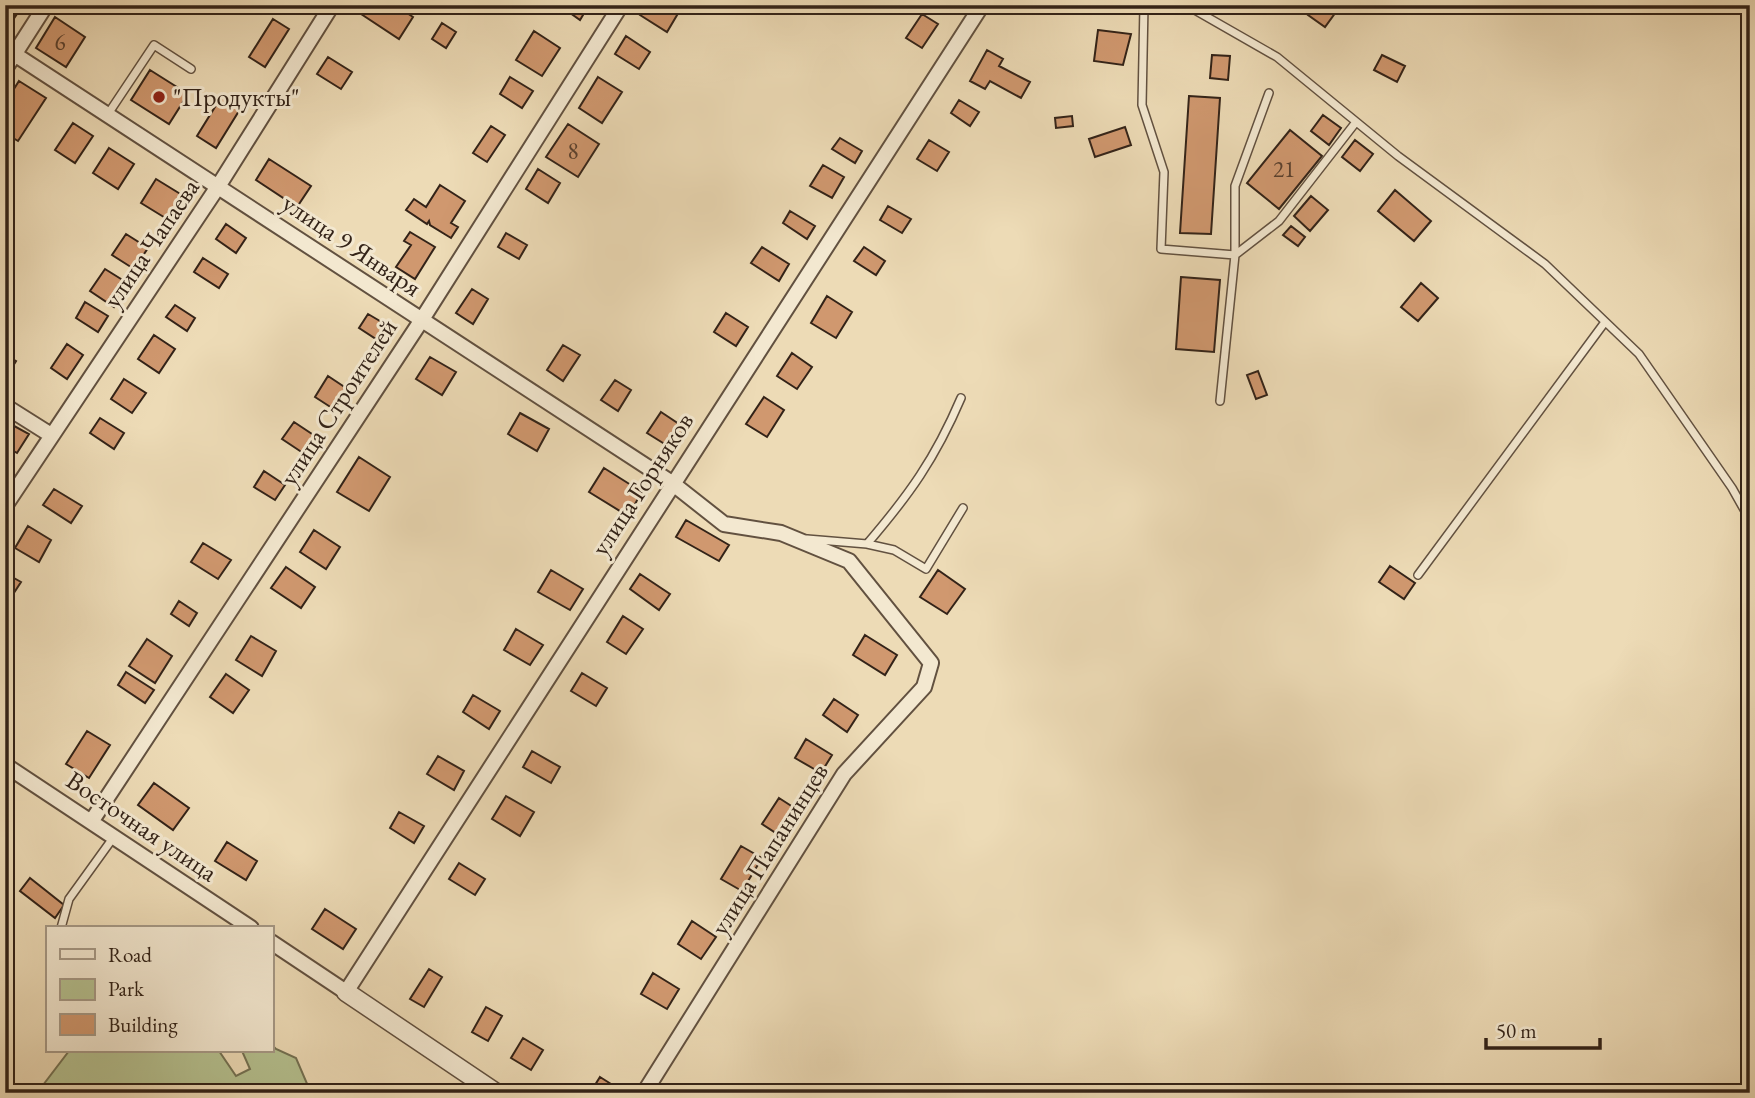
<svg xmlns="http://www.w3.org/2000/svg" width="1755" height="1098" font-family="'EB Garamond',serif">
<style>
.green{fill:#b5c190;stroke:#747254;stroke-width:2}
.building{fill:#d0986f;stroke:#332318;stroke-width:2}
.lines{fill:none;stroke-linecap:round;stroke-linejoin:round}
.service-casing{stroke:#625140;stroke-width:10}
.minor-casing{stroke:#625140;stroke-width:18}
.tertiary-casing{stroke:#625140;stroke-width:21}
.service{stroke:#f3e8d0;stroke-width:7}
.minor{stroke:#f3e8d0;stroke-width:14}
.tertiary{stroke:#f3e8d0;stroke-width:18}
.poi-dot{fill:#8f2418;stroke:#f3e8d0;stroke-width:2.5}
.labels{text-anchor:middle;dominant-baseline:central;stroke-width:6;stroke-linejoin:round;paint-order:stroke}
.number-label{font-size:23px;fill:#5a402e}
.poi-label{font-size:26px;fill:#332318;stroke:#f3e8d0;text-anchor:start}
.street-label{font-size:26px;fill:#332318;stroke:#f3e8d0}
</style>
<rect width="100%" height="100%" fill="#eddbb6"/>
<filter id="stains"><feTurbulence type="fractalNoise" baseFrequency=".00286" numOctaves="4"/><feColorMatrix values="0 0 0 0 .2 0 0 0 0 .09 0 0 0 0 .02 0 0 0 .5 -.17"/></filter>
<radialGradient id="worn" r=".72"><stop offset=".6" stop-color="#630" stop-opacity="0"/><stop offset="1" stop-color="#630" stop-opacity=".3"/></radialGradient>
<!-- green -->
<path class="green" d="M271,1044l5,5 20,9 15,35h-274l32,-42h150l17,25 14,-7 -8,-18h29z"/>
<!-- building -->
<path class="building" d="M5,5h18l-10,15 -8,-5z
M362,5h33l18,12 -14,22 -41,-27z
M559,5h30l-9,15z
M646,5h37l-16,27 -27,-17z
M1315,5h26l-16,22 -17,-12z
M922,14l16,10 -16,24 -16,-10z
M55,17l30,20 -19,30 -30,-19z
M273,19l16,10 -24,38 -16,-10z
M442,23l14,9 -10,16 -14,-9z
M1098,30l33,4 -8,31 -29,-4z
M534,31l26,17 -18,28 -26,-16z
M626,36l24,16 -11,17 -24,-15z
M987,50l16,9 -4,7 31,16 -9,16 -31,-17 -5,8 -15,-8z
M1212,55l18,1 -2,24 -18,-2z
M1382,55l23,11 -8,16 -23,-12z
M328,57l24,15 -11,17 -24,-15z
M150,70l38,24 -19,30 -38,-24z
M510,77l23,14 -11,17 -22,-14z
M598,77l24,15 -20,31 -23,-15z
M19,81l27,17 -28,43 -13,-8v-30z
M223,94l19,12 -26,42 -19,-12z
M1189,96l31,2 -9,136 -31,-1z
M959,100l20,12 -9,14 -19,-13z
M1323,115l18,13 -12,17 -18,-14z
M1072,116l1,10 -17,2 -1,-10z
M73,123l20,13 -18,27 -20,-13z
M568,124l31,20 -21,33 -32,-20z
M491,126l14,9 -18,27 -14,-9z
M1125,127l6,18 -36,12 -6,-18z
M1290,130l32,26 -43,53 -32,-26z
M840,138l22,13 -7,12 -23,-14z
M929,140l20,12 -12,19 -20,-12z
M1355,140l18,14 -13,17 -18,-14z
M109,148l25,16 -16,25 -25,-16z
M269,159l42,27 -14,21 -41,-27z
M823,165l21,12 -12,21 -22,-12z
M538,169l22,14 -12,20 -22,-14z
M156,179l26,16 -15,24 -26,-16z
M440,185l25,16 -14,22 7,4 -7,11 -21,-13 -1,-4 -2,3 -21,-14 8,-11 12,8z
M1395,190l36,31 -17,20 -36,-30z
M1311,196l17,14 -18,21 -16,-15z
M888,206l23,13 -9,14 -22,-13z
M790,211l25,15 -8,13 -24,-16z
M226,224l20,14 -10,15 -20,-14z
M1291,226l14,11 -7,9 -15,-11z
M410,232l25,15 -20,32 -19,-12 15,-22 -7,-4z
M506,233l21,12 -8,14 -21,-12z
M126,234l22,14 -14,21 -22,-14z
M762,247l27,17 -10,17 -28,-18z
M864,247l21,14 -9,14 -22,-14z
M203,258l25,16 -9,14 -25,-16z
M105,269l24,15 -15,23 -24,-16z
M1181,277l39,3 -6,72 -38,-3z
M1421,283l17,15 -20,23 -17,-14z
M472,289l16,10 -15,25 -17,-11z
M827,296l25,16 -16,26 -25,-15z
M85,302l23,14 -10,16 -22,-14z
M175,305l20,13 -8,13 -21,-14z
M726,313l22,14 -12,19 -22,-14z
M368,314l17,10 -9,15 -17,-11z
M154,335l21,14 -16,24 -21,-14z
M67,344l16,11 -16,24 -16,-11z
M563,345l17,10 -17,26 -16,-11z
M792,353l20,14 -15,22 -20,-13z
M5,355l11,6 -11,18z
M430,357l26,15 -14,23 -26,-16z
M1258,371l9,24 -11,4 -9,-24z
M328,376l18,12 -14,20 -17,-11z
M124,379l22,14 -14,20 -21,-14z
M615,380l16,10 -13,21 -17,-11z
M764,397l20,13 -17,27 -21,-13z
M661,412l24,16 -14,20 -24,-15z
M520,413l29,16 -12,22 -29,-17z
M100,418l24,15 -10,16 -24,-16z
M5,421l24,13 -12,19 -12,-7z
M294,422l21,14 -12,17 -21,-14z
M359,457l31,20 -21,34 -32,-19z
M604,468l38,24 -14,24 -39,-24z
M264,471l21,14 -10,15 -21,-13z
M54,489l28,17 -11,17 -28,-18z
M686,520l43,25 -10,16 -43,-24z
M28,526l23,14 -12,22 -24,-14z
M314,530l26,17 -14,22 -26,-17z
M203,543l28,17 -13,19 -27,-17z
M1390,566l25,17 -11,16 -25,-17z
M286,567l29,20 -14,21 -30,-20z
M551,570l32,19 -13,21 -32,-18z
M938,570l27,19 -18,25 -27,-17z
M5,573l16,9 -11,17 -5,-3z
M640,574l30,20 -11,16 -29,-21z
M179,601l18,12 -8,13 -18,-12z
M623,616l20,13 -17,25 -19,-12z
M516,629l27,16 -13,20 -26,-15z
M865,635l32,20 -12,20 -32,-20z
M251,636l25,15 -14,25 -26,-16z
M147,639l25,17 -17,27 -26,-17z
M126,672l28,18 -9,13 -27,-18z
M582,673l25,15 -11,18 -25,-15z
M226,674l23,16 -16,23 -23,-16z
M473,695l27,16 -11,18 -26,-17z
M834,699l24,16 -11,17 -24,-17z
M87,731l23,14 -21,33 -23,-14z
M806,739l26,16 -11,18 -26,-15z
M532,751l28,16 -9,16 -28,-16z
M438,756l26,15 -10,19 -27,-16z
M154,783l35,25 -16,22 -35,-25z
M506,796l28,16 -14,24 -28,-17z
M779,798l17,11 -17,26 -17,-11z
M399,812l25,14 -10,17 -24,-15z
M227,842l30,19 -11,19 -31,-19z
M741,846l21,12 -20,33 -21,-12z
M459,863l26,16 -10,16 -26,-16z
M30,878l34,27 -9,13 -35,-27z
M325,909l31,20 -13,20 -31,-20z
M692,921l24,16 -15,22 -23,-15z
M429,969l13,8 -18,30 -14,-8z
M653,973l26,16 -12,20 -26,-15z
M486,1007l16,9 -14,25 -16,-9z
M523,1038l20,12 -12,20 -20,-12z
M600,1077l19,12 -2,4h-27z"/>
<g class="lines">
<defs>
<path id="service" d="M1144,5l-2,100 22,67 -3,77 74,6v-69l34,-93
M1186,5l91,52 121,99 147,108 94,90 93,134 18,32
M108,114l46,-69 37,24
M1220,401l15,-146 44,-34 77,-99
M807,539l60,5c42,-49 68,-85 94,-146
M867,544l27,6 32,19 37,-61
M1418,575l187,-253
M61,928l8,-29 44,-61"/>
<path id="minor" d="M5,48l667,435 52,41 57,9 68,28 82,102 -7,24 -80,87 -200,319
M5,69l41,-64
M5,406l46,29
M5,506l214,-321 113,-180
M5,765l246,163
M91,822l330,-501 200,-316
M271,942l75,50 636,-987"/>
<path id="tertiary" d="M346,992l150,101"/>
</defs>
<!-- service casing -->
<use href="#service" class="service-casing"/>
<!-- minor casing -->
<use href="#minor" class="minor-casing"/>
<!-- tertiary casing -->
<use href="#tertiary" class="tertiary-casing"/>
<!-- service -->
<use href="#service" class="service"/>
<!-- minor -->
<use href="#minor" class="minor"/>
<!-- tertiary -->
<use href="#tertiary" class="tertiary"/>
</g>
<!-- markers -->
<circle class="poi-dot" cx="159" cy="97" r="7"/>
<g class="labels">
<!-- number labels -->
<g class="number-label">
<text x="60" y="42">6</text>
<text x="573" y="151">8</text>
<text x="1284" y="169">21</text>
</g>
<!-- poi labels -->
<g class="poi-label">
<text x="173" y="97">"Продукты"</text>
</g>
<!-- street labels -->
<g class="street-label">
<text transform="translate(151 243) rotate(-56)">улица Чапаева</text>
<text transform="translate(352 245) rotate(34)">улица 9 Января</text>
<text transform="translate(338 402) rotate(-57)">улица Строителей</text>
<text transform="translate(642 484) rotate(-57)">улица Горняков</text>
<text transform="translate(142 826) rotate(34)">Восточная улица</text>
<text transform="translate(769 849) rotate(-58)">улица Папанинцев</text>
</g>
</g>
<!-- margin -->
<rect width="1755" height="1098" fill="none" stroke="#eddbb6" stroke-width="28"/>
<rect x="7" y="7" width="1741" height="1084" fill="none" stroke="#332318" stroke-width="3.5"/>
<rect x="14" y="14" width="1727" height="1070" fill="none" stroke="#332318" stroke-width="2"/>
<!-- legend -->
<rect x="46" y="926" width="228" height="126" fill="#f3e8d0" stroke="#a69986" stroke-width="2"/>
<rect x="60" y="949" width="35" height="10" fill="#f3e8d0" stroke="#a69986" stroke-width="2"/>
<text x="108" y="962" font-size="21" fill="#332318">Road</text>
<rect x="60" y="979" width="35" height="21" fill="#b5c190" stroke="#a69986" stroke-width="2"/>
<text x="108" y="996" font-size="21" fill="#332318">Park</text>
<rect x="60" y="1014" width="35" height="21" fill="#d0986f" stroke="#a69986" stroke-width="2"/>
<text x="108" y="1032" font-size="21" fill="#332318">Building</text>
<!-- scale -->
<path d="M1486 1038v10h114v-10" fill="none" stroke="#332318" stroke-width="3.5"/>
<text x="1496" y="1038" font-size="21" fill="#332318" stroke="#f3e8d0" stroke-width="5" paint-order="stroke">50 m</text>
<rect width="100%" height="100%" filter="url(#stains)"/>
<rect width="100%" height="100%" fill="url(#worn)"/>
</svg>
